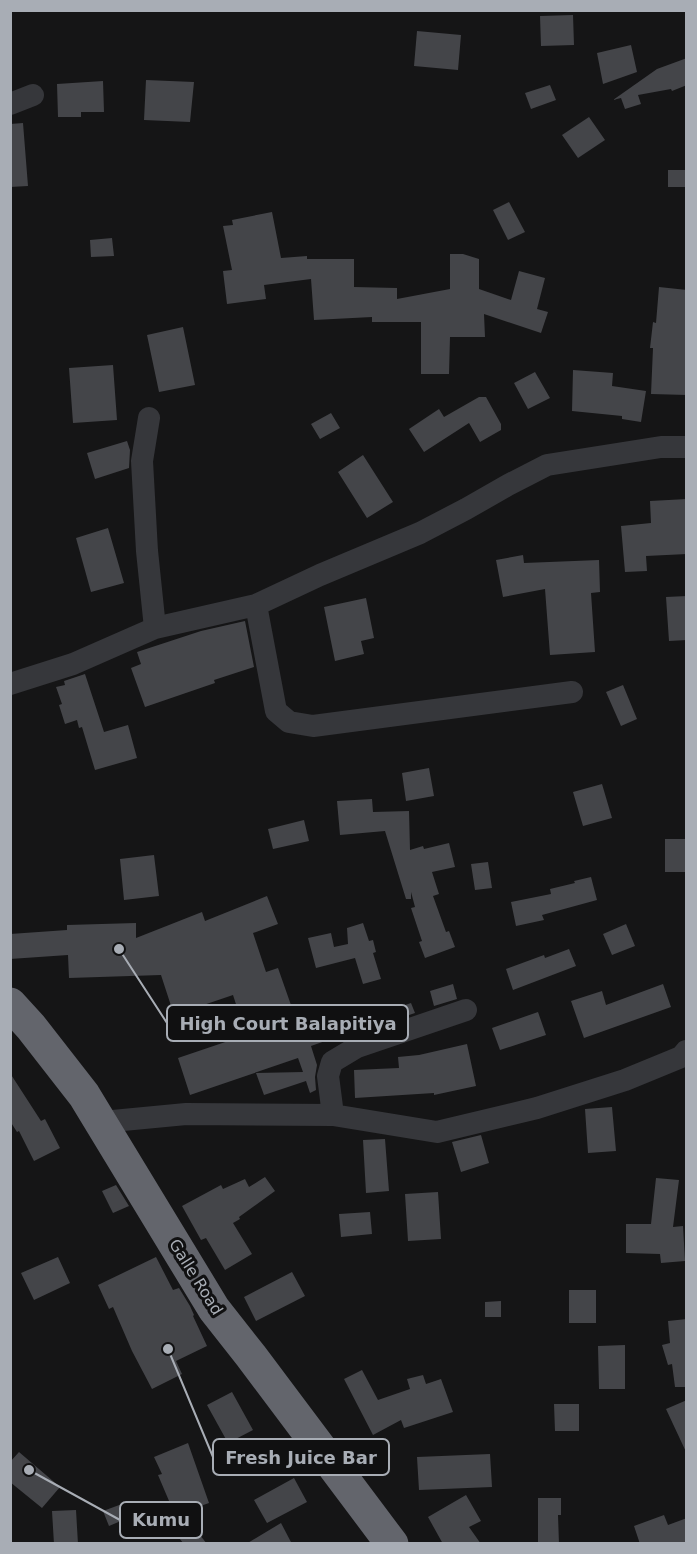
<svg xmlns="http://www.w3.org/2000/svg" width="697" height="1554" font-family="'DejaVu Sans',sans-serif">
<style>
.building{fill:#444549}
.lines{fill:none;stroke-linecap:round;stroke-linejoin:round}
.street{stroke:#36373b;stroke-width:22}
.highway{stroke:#63656c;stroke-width:33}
.labels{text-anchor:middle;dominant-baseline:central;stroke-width:6;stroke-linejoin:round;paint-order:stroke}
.street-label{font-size:16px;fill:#a8adb5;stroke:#101011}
.leader{fill:none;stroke:#a8adb5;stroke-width:2}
.callout-dot{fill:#a8adb5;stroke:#101011;stroke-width:2}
.callout{fill:#101011;stroke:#a8adb5;stroke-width:2}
.callout-label{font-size:18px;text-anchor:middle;font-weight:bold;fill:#a8adb5}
</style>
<rect width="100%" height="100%" fill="#151516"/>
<!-- building -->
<path class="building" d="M573,15l1,30 -33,1 -1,-30z
M417,31l44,4 -3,35 -44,-4z
M631,45l6,27 -34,12 -6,-31z
M687,58v27l-15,6 -1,-2 -33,6 3,9 -16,5 -4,-11 -8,2 44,-31z
M146,80l48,2 -4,40 -46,-2z
M103,81l1,31h-23v5h-23l-1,-33z
M550,85l6,15 -25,9 -6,-16z
M589,117l16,23 -27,18 -16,-23z
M23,123l5,63 -18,1v-63z
M668,170h19v17h-19z
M509,202l16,30 -17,8 -15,-30z
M272,212l9,46 26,-2v3h47v28l43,1v11l53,-10v-35h13l16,5v30l32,11 8,-29 26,7 -8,31 11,3 -7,21 -57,-19 1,23h-35l-1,37h-28v-52h-49v-5l-58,3 -3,-41 -47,6 2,14 -39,5 -4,-33 9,-1 -9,-44 10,-1 -1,-5z
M112,238l2,18 -23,1 -1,-17z
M659,287l28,3v105l-36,-1 2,-46h-3l3,-26 3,1z
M183,327l12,58 -36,7 -12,-57z
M113,365l4,55 -44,3 -4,-55z
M573,370l40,3 -1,13 34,5 -5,31 -19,-3v-3l-50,-5z
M535,372l15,26 -22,11 -14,-26z
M479,397h7l15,27v6l-21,12 -11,-19 -45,29 -15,-23 30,-20 5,8z
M331,413l9,15 -20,11 -9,-15z
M127,441l3,9 -1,18 -34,11 -8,-26z
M363,455l30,47 -26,16 -29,-46z
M687,499v55l-41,2 1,15 -22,1 -4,-46 30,-3 -1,-22z
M108,528l16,55 -33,9 -15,-54z
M523,555l1,8 75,-3 1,32 -9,1 4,59 -45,3 -5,-66 -42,8 -7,-37z
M687,596v44l-18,1 -3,-44z
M366,598l8,40 -13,3 3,13 -29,7 -11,-54z
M245,621l9,46 -40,13 1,3 -70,24 -14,-39 10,-4 -4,-12 64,-21z
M85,674l19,58 24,-7 9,33 -42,12 -13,-43 -3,1 -2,-8 -12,4 -6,-19 3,-1 -6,-17 9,-2 -1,-4z
M623,685l14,34 -16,7 -15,-34z
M429,768l5,28 -28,5 -4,-28z
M602,784l10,34 -29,8 -10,-34z
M372,799l1,13 36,-1 1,39 13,-4 1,3 25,-6 6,24 -23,5 7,22 -6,2 13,36 3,-1 6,16 -30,11 -6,-16 3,-1 -11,-33 4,-1 -4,-15v7h-5l-21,-68 -45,4 -3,-34z
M304,820l5,21 -36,8 -5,-20z
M665,839h22v33h-22z
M154,855l5,41 -35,4 -4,-41z
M488,862l4,26 -17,2 -4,-26z
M591,877l6,23 -55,15 2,5 -28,6 -5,-24 40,-8 -1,-5 25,-6 -1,-2z
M267,896l11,28 -25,9 13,39 12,-4 20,57 22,-7 8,22 -17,6 6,19 -2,12 1,13 -6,3 -4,-12 -42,14 -8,-22 47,-1 -5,-14 -108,37 -12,-37 68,-23 -13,-40 -59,20 -13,-40 -92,3 -1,-23 -58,4v-25l57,-4v-5l69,-2v15l66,-26 3,9z
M363,923l6,18 4,-1 3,12 -3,1 8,26 -18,5 -8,-26 -39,10 -8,-30 23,-5 3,14 14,-3 -1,-16z
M626,924l9,22 -23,9 -9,-21z
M569,949l7,17 -63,24 -7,-21 38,-14 1,3z
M453,984l4,15 -23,7 -4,-15z
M663,984l8,23 -87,31 -13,-37 31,-10 4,14z
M411,1003l4,10 -47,16 -4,-10z
M538,1012l8,23 -46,15 -8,-22z
M467,1044l9,42 -42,9v-2l-79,5 -1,-28 45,-2 -1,-11 21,-2z
M10,1073l31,48 4,-2 15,29 -26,13 -15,-30 -2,1 -7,-11z
M612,1107l4,44 -28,2 -3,-44z
M481,1135l8,28 -28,9 -9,-30z
M385,1139l4,52 -23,2 -3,-53z
M265,1177l10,14 -36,26 1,2 -7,4 19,31 -27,16 -19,-32 -5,2 -19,-34 39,-21 2,4 22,-10 4,8z
M656,1178l23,2 -6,47 10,-1 2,35 -24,2 -1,-9 -34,-1v-29h25z
M116,1185l13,21 -16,7 -11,-22z
M438,1192l3,47 -33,2 -3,-47z
M370,1212l2,22 -31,3 -2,-23z
M58,1257l12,26 -36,17 -13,-27z
M156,1257l17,33 6,-2 11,18 4,9 -1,1 14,30 -31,15 6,13 -30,15 -20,-38 -19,-44 -4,2 -11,-24z
M292,1272l13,24 -49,25 -12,-24z
M569,1290h27v33h-27z
M501,1301v16h-16v-15z
M687,1319v68h-12l-3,-23 -4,1 -6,-20 8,-2 -2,-22z
M625,1345v44h-26l-1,-43z
M362,1370l16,30 32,-11 -3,-10 16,-4 3,9 15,-5 12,33 -49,16 -3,-8 -28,15 -29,-56z
M232,1392l21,38 -25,13 -21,-38z
M687,1400v54l-21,-45z
M554,1404h25v27h-24z
M188,1443l21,60 -34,12 -17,-40 4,-1 -8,-17z
M19,1452l41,35 -18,21 -32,-26v-20z
M490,1454l2,33 -73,3 -2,-33z
M294,1478l13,24 -40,21 -13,-23z
M466,1495l15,26 -12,6 12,17h-38l-15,-27z
M538,1498h23v17h-3l1,29h-21z
M122,1504l6,14 -19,8 -6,-15z
M76,1510l2,34h-24l-2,-33z
M664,1515l4,10 19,-7v26h-47l-6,-18z
M189,1521l18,23h-23l-10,-12z
M281,1523l11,21h-46z"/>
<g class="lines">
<!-- street -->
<path class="street" d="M10,104l23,-9
M149,418l-7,43 5,90 8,77
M256,605l20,106 13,11 24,4 259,-34
M10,684l63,-20 82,-36 101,-23 64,-30 100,-42 46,-24 42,-24 39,-20 114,-18h25
M333,1115l-5,-39 4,-14 25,-15 109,-37
M102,1122l84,-8 147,1 104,17 100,-24 88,-28 56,-23 5,-6"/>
<!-- highway -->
<path class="highway" d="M10,1004l21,23 53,68 130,214 37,47 141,188"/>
</g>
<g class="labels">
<!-- street labels -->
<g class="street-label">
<text transform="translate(196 1277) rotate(58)">Galle Road</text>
</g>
</g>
<!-- callouts -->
<path class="leader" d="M119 949L167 1023M168 1349L213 1457M29 1470L120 1520"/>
<g class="callout-dot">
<circle cx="119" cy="949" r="6"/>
<circle cx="168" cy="1349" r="6"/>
<circle cx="29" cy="1470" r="6"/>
</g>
<g class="callout">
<rect x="167" y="1005" width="241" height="36" rx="6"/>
<rect x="213" y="1439" width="176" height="36" rx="6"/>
<rect x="120" y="1502" width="82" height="36" rx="6"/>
</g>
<g class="callout-label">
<text x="288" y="1030">High Court Balapitiya</text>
<text x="301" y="1464">Fresh Juice Bar</text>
<text x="161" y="1526">Kumu</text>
</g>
<!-- border -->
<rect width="697" height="1554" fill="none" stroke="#a8adb5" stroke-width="24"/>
</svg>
